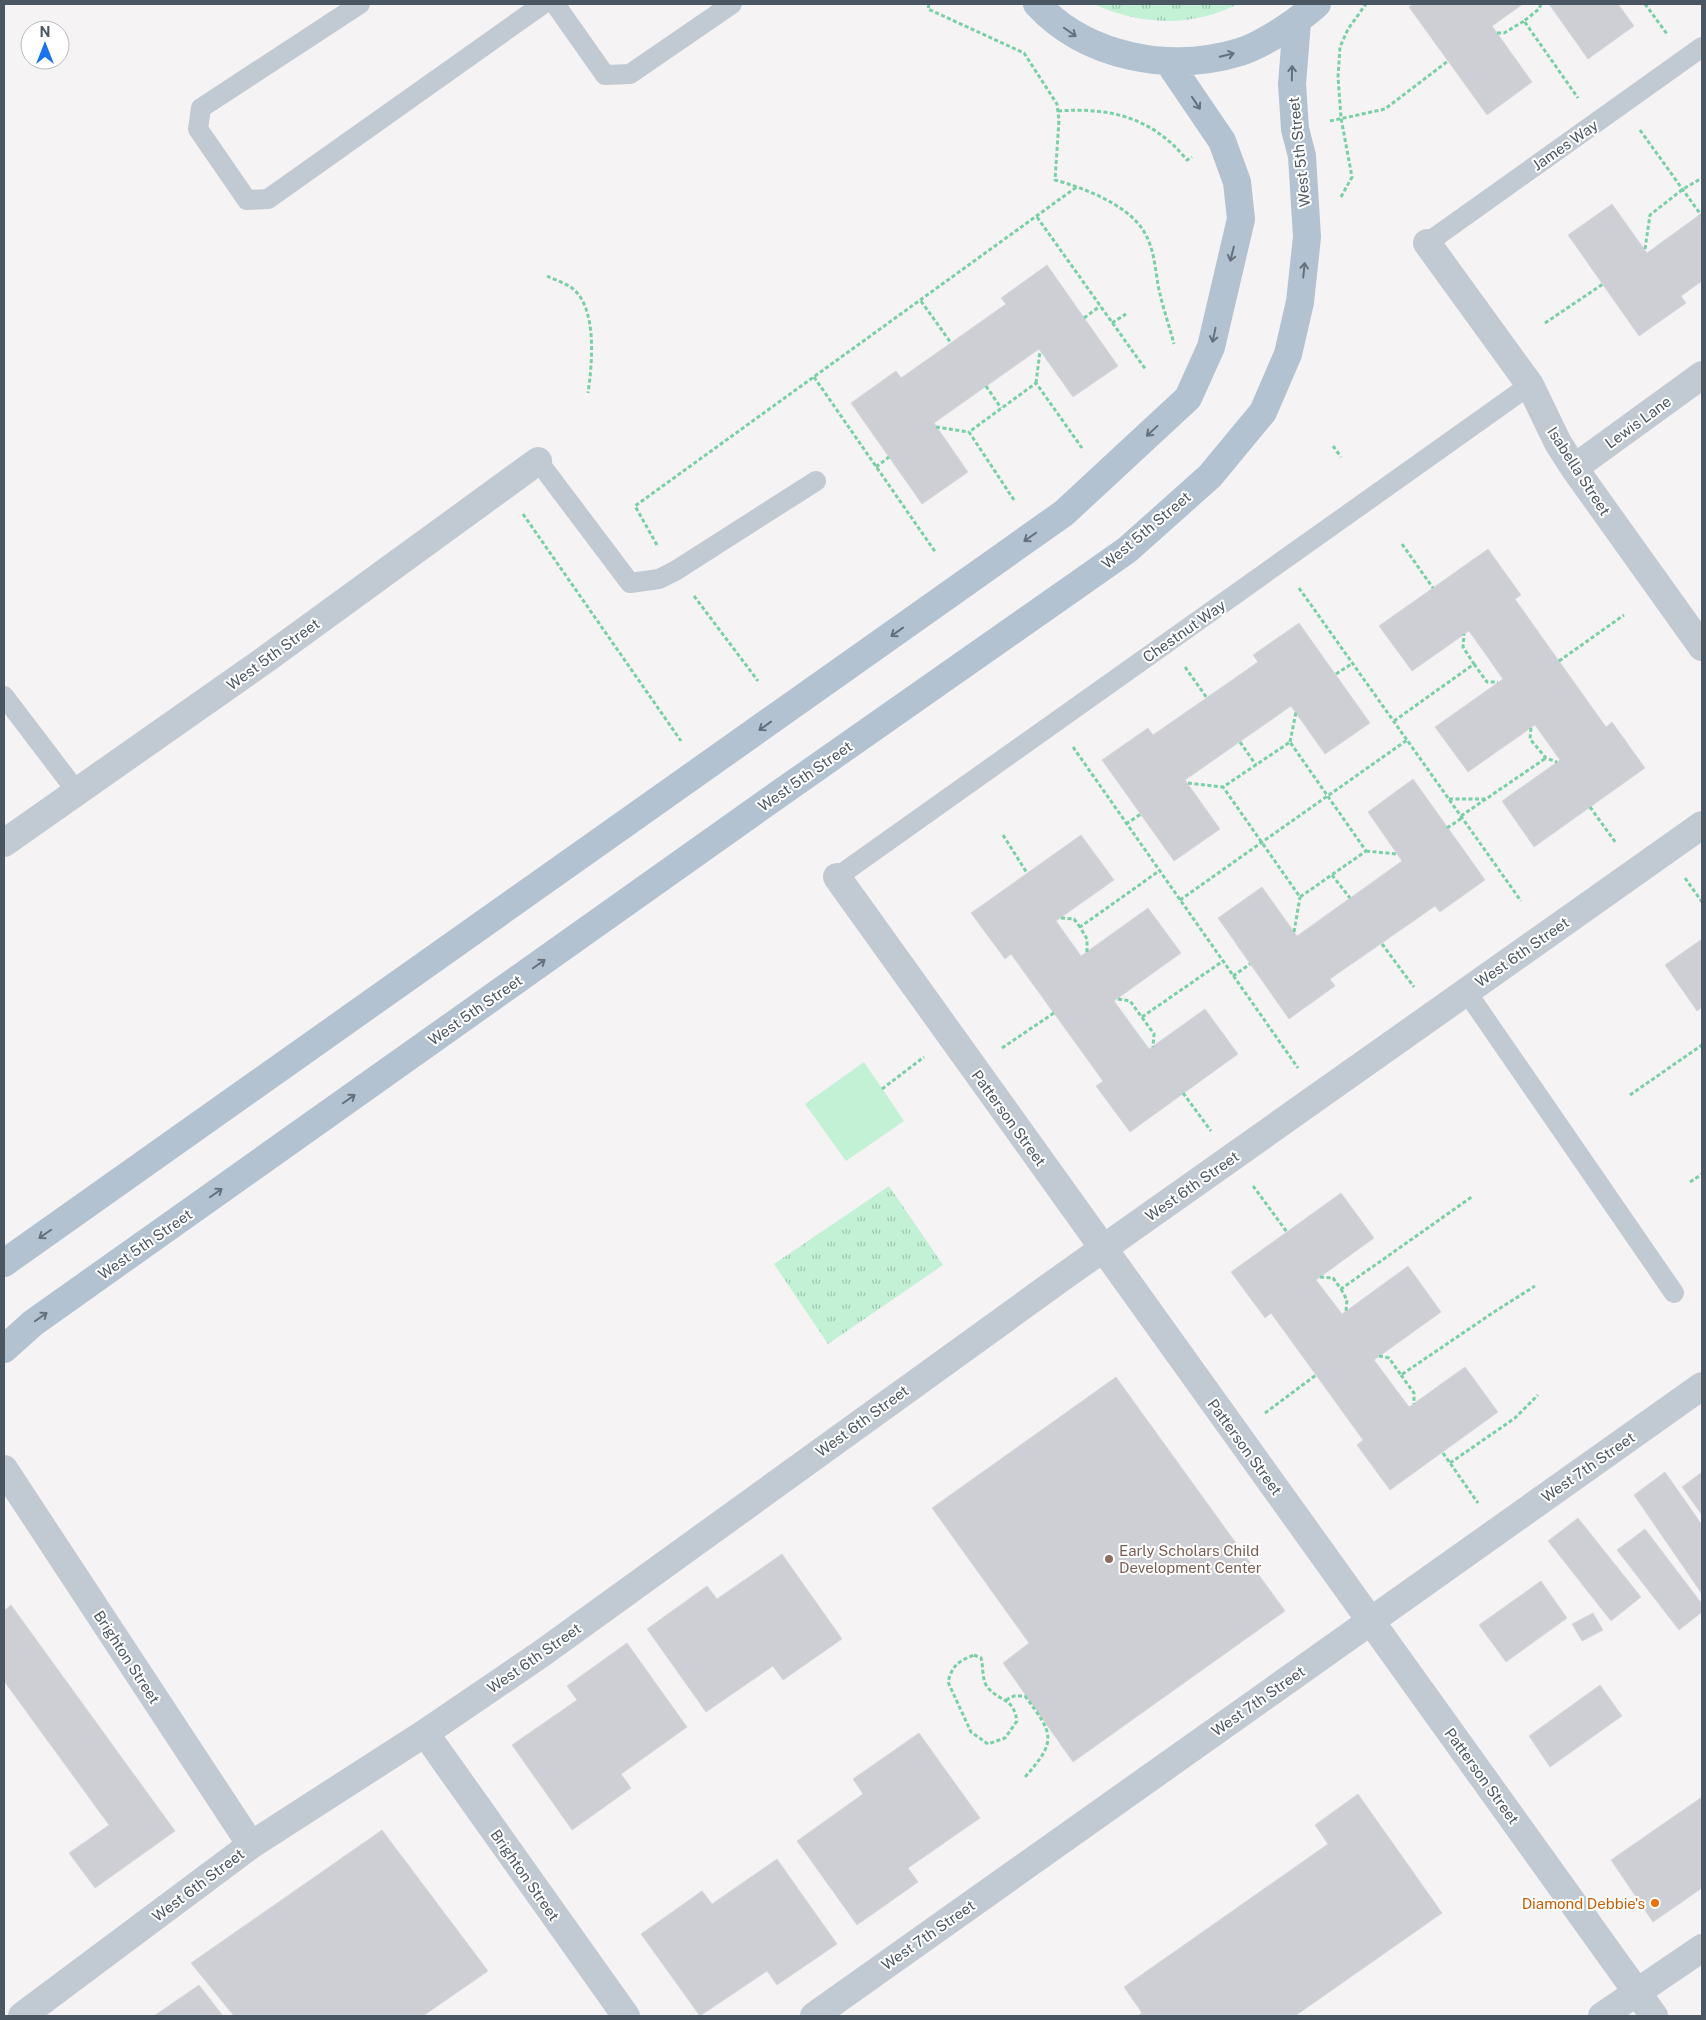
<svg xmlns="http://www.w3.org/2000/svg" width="1706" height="2020" font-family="'Public Sans',sans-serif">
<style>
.grass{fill:url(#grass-tufts)}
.garden{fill:#c3f1d5}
.building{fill:#cdcfd5;stroke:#d7d9de}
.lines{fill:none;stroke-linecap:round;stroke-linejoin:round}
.path{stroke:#7ad0a6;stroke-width:3;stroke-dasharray:4 2.5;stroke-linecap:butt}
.lane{stroke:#c1cad2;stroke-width:20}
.street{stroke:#c1cad2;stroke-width:28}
.primary{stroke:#b3c2d1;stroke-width:28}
.oneway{stroke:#64717d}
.education-dot{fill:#8d6e63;stroke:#fff;stroke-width:2}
.food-dot{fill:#e8710a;stroke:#fff;stroke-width:2}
.labels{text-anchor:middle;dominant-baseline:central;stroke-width:4;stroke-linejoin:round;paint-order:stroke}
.street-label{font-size:15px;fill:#4a5661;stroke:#fff}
.education-label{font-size:15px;fill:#785e54;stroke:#fff;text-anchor:start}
.food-label{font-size:15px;fill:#c56008;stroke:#fff;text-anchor:end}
</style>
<defs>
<pattern id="grass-tufts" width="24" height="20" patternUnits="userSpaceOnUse" patternTransform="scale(1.25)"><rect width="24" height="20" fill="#c3f1d5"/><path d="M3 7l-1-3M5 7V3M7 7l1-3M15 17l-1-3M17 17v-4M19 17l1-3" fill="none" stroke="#a0c6b0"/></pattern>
</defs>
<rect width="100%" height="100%" fill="#f5f3f3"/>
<!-- grass -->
<path class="grass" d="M1093,4h145c-47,24 -98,21 -145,0z
M889,1186l54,79 -115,79 -54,-80z"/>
<!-- garden -->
<path class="garden" d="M864,1062l40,59 -58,40 -41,-57z"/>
<!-- building -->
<path class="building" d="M1413,4h110l-31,22 40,56 -45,33 -78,-108z
M1549,4h69l16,22 -46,33z
M1612,204l35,49 55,-40v68l-21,15 5,7 -47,33 -71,-101z
M1047,265l71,101 -45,31 -34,-48 -105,74 34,49 -46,32 -71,-101 45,-32 5,7 105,-74 -5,-6z
M1488,549l33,46 -6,4 44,62 47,66 6,-5 33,46 -111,79 -32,-46 58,-41 -25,-35 -67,47 -33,-45 68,-48 -34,-48 -57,40 -33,-45z
M1299,623l71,100 -45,31 -34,-48 -106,74 35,49 -46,32 -72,-101 46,-32 5,7 105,-73 -5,-7z
M1413,779l72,101 -45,32 -5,-6 -105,73 5,7 -46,33 -71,-101 44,-31 35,49 105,-75 -34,-49z
M1081,835l33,45 -58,41 25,35 67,-48 33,45 -67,48 35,48 56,-40 33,45 -108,78 -34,-46 7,-5 -92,-127 -6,5 -34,-46z
M1702,939v68l-5,4 -32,-46z
M1341,1193l33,45 -58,42 26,34 66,-48 33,46 -67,48 35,47 56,-40 33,45 -108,78 -33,-45 6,-5 -47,-65 -45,-62 -6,5 -34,-46z
M1116,1377l169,234 -212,151 -70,-99 26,-20 -97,-135z
M1665,1472l37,53v69l-68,-99z
M1702,1472v43l-20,-28z
M1578,1518l63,79 -30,24 -63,-80z
M1645,1529l57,75v8l-23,18 -62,-80z
M782,1554l60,85 -59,41 -10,-14 -67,46 -59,-83 60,-43 10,13z
M1541,1581l26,37 -61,44 -27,-37z
M11,1605l164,226 -80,57 -26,-35 40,-28 -105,-144v-70z
M1593,1613l10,17 -21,11 -10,-17z
M627,1643l60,84 -66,47 10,14 -59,42 -60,-85 65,-45 -10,-14z
M1600,1685l22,31 -72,51 -21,-31z
M919,1733l61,85 -72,50 10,14 -61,43 -60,-84 66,-47 -10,-15z
M1358,1794l84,119 -147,103h-158l5,-3 -18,-26 204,-143 -13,-19z
M1702,1797v91l-49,34 -42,-62z
M382,1830l106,141 -65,45h-189l-43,-53z
M777,1859l60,85 -60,41 -10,-14 -67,45 -59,-82 61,-43 10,13z
M199,1985l24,31h-69z"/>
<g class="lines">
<!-- path -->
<path class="path" d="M929,4l-1,5 96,44 33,51 2,16 -4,60c29,8 71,24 88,50 11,17 12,37 15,55 4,20 11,40 16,59
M1541,4l-2,5 -15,12 54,77
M1645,4l22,30
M1497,33h7l20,-12
M1058,111c53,-4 95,7 129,49l5,-3
M1330,121l55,-12 63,-48
M1640,130l61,85
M1341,197l11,-20 -11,-59 -3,-41 2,-30 8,-18 18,-25
M1037,217l109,153
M1645,249l5,-34 33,-26 19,-11
M547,276c8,4 18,7 25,12 26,20 20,77 16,105
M921,301l30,42
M1084,318l16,-12
M1112,323l14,-9
M1545,323l58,-39
M814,377l122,176
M1036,383l4,-32
M986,386l15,22
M936,427l33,5
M1333,446l8,11
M876,467l13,-10
M1014,500l-45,-68 67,-49 46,65
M523,514l158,227
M1402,544l31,44
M657,545l-22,-39 443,-320
M1299,588l108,152
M694,596l64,85
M1559,661l65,-46
M1474,664l13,18h11
M1185,667l22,31
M1336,674l17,-11
M1394,721l80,-57 -11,-17 1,-13
M1531,728l-1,11 16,19 11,4
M1240,742l16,23
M1290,742l6,-30
M1073,747l225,321
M1188,783l35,4 67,-45 76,109 -66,46 -77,-110
M1449,799h36
M1590,807l26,36
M1461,816l85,-58
M1126,824l15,-10
M1447,828l15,-10
M1003,835l24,38
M1366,851l31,3
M1332,875l18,23
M1685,878l17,24
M1180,900l227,-160 114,161
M1061,918l13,1 6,8
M1294,932l6,-35
M1382,944l32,43
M1087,952v-13l-7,-12 79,-56
M1233,976l17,-12
M1118,999l12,2 24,33 -1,13
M1142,1017l81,-56
M1002,1048l52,-35
M882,1089l42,-32
M1183,1093l28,38
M1630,1095l72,-50
M1690,1182l12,-8
M1253,1186l34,46
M1320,1277l13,1 8,11 132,-93
M1341,1289l6,11 -1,11
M1379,1356l10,2 12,17 93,-63 41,-26
M1401,1375l13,18v11
M1265,1413l51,-38
M1443,1453l35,50
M1450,1463l65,-45 23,-23
M974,1655l7,3c3,10 0,23 8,31 14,14 24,9 28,32l-12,17 -17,6 -17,-12 -23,-50c4,-16 10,-21 26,-27z
M1006,1700l8,-4h11c28,38 33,44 0,81"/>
<!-- lane -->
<path class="lane" d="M360,4l-159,104 -3,21 49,71 21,-1 275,-195
M555,4l50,71 25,-1 102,-70
M1427,243l275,-196
M538,461l92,122 29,-4 16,-8 141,-90
M4,696l73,96
M837,877l693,-492
M1466,991l208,302"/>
<!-- street -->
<path class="street" d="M1427,243l103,142 28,58 16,25 128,179
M1574,468l128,-93
M4,843l262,-184 272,-198
M837,877l817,1139
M4,1469l247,376
M425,1733l201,283
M22,2016l229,-171 174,-112 116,-79 526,-380 635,-449
M814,2016l888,-630
M1602,2016l100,-68"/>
<!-- primary -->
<path class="primary" d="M1037,4c50,54 134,69 203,48 25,-8 58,-31 77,-48
M4,1263l1060,-750 124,-115 23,-51 30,-128 -4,-37 -15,-41 -53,-78
M4,1349l29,-26 743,-527 351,-246 83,-74 53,-64 25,-58 12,-52 7,-65 -5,-81 -7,-27 -3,-45 5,-62"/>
</g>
<!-- one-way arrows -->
<defs><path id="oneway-shaft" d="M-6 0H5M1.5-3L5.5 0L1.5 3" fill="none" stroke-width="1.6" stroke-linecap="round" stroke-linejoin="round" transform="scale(1.25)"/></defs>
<g class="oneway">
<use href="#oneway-shaft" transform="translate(1070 32) rotate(35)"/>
<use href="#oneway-shaft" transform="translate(1227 55) rotate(-13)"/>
<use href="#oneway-shaft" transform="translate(1292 73) rotate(-89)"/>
<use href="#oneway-shaft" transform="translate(1196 103) rotate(56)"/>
<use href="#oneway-shaft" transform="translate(1232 254) rotate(104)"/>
<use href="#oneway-shaft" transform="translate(1304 270) rotate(-84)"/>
<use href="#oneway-shaft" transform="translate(1214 335) rotate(102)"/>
<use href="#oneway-shaft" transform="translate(1152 431) rotate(137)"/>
<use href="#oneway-shaft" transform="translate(1030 537) rotate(145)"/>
<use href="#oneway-shaft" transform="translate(897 632) rotate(144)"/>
<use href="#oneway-shaft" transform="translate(765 726) rotate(144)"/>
<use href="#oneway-shaft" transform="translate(539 964) rotate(-35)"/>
<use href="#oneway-shaft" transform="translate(349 1099) rotate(-35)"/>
<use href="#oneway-shaft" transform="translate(216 1193) rotate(-35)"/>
<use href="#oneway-shaft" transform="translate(45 1234) rotate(145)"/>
<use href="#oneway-shaft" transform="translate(41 1317) rotate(-35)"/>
</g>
<!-- markers -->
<circle class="education-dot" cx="1109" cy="1559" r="5"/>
<circle class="food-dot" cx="1655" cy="1903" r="5"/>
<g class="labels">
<!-- street labels -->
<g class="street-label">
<text transform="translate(1565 145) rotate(-35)">James Way</text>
<text transform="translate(1299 152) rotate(-96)">West 5th Street</text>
<text transform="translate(1638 422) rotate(-36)">Lewis Lane</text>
<text transform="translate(1579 471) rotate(57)">Isabella Street</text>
<text transform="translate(1146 530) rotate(-40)">West 5th Street</text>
<text transform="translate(1184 631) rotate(-35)">Chestnut Way</text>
<text transform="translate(273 654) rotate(-36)">West 5th Street</text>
<text transform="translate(805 776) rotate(-35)">West 5th Street</text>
<text transform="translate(1522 952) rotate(-35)">West 6th Street</text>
<text transform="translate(475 1010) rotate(-35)">West 5th Street</text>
<text transform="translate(1009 1118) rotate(54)">Patterson Street</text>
<text transform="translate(1192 1186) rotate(-35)">West 6th Street</text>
<text transform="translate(145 1244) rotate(-35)">West 5th Street</text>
<text transform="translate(862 1421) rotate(-36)">West 6th Street</text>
<text transform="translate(1245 1447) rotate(54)">Patterson Street</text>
<text transform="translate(1588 1467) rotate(-35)">West 7th Street</text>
<text transform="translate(127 1657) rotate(57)">Brighton Street</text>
<text transform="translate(534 1658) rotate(-35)">West 6th Street</text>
<text transform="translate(1258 1701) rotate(-35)">West 7th Street</text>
<text transform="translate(1482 1776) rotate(54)">Patterson Street</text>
<text transform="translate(525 1875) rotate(55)">Brighton Street</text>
<text transform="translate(198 1885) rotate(-37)">West 6th Street</text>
<text transform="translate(928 1935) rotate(-35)">West 7th Street</text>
</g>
<!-- education labels -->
<g class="education-label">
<text x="1119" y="1550">Early Scholars Child<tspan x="1119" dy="17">Development Center</tspan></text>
</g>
<!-- food labels -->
<g class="food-label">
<text x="1645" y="1903">Diamond Debbie's</text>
</g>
</g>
<!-- border -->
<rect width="1706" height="2020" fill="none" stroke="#4a5661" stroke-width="10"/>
<!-- north arrow -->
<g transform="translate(45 45)"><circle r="24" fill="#ffffff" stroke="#b7bbc0"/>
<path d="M0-4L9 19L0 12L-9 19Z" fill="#1a73e8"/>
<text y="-8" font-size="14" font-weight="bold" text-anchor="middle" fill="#4a5661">N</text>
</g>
</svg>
